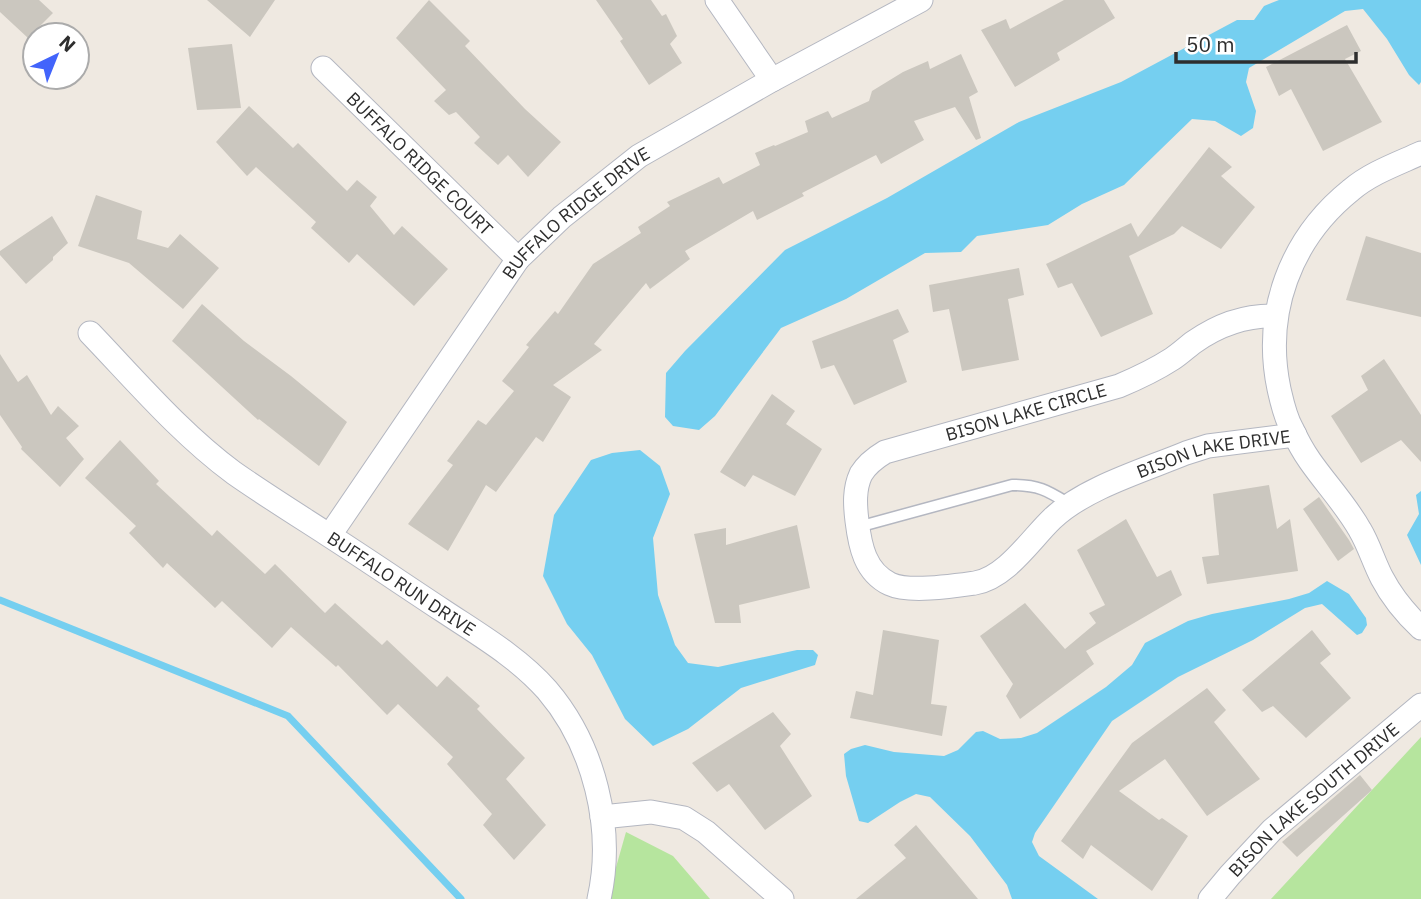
<svg xmlns="http://www.w3.org/2000/svg" width="1421" height="899" font-family="'IBM Plex Sans',sans-serif">
<style>
.green{fill:#b6e59e}
.water{fill:#75cff0}
.lines{fill:none;stroke-linecap:round;stroke-linejoin:round}
.stream{stroke:#75cff0;stroke-width:7}
.building{fill:#cbc7bf}
.service-casing{stroke:#b4b7c1;stroke-width:13}
.minor-casing{stroke:#b4b7c1;stroke-width:25}
.service{stroke:#fff;stroke-width:10}
.minor{stroke:#fff;stroke-width:23}
.labels{text-anchor:middle;dominant-baseline:central;stroke-width:6;stroke-linejoin:round;paint-order:stroke}
.street-label{font-size:18px;fill:#2e2e2e;stroke:#fff}
</style>
<rect width="100%" height="100%" fill="#efe9e1"/>
<!-- green -->
<path class="green" d="M1421,737v162h-150z
M626,832l47,24 37,43h-103z"/>
<!-- water -->
<path class="water" d="M1279,0h142v82l-2,3 -10,-10 -22,-36 -24,-30 -18,2 -96,57 -3,14 10,29 -3,17 -12,8 -26,-15 -23,-2 -68,66 -42,19 -34,21 -71,11 -16,16 -36,1 -79,46 -65,29 -66,88 -16,14 -26,-4 -8,-9 1,-44 19,-22 100,-101 102,-52 132,-76 102,-40 116,-62h17l10,-14z
M640,450l20,16 10,28 -17,44 5,57 17,50 13,18 30,4 79,-17h16l5,5 -3,10 -74,23 -53,41 -35,17 -28,-27 -33,-64 -25,-31 -24,-48 11,-61 37,-55 21,-7z
M1421,491v74l-14,-30 12,-21 -3,-19z
M1327,581l22,13 17,24 1,7 -5,8 -5,2 -35,-31 -17,4 -52,32 -75,37 -66,44 -77,112 -3,9 7,14 59,43h-86l-5,-14 -37,-49 -40,-39 -14,-3 -16,8 -32,21 -9,-2 -13,-45 -2,-22 7,-5 14,-4 29,7 50,4 14,-6 18,-18 7,-1 17,8 21,-1 16,-5 69,-46 26,-22 13,-22 43,-22 24,-7 77,-15 20,-6z"/>
<g class="lines">
<!-- stream -->
<path class="stream" d="M0,600l288,116 173,183"/>
</g>
<!-- building -->
<path class="building" d="M0,0h39l14,13 -25,25 -28,-26z
M207,0h68l-25,37z
M429,0l41,41 -5,5 60,63 36,33 -33,35 -20,-22 -10,10 -24,-22 6,-6 -24,-25 -7,3 -15,-14 12,-11 -50,-52z
M596,0h55l11,16 4,-2 11,22 -7,8 12,19 -33,22 -29,-44 3,-2z
M1064,0h40l11,18 -58,35 3,7 -45,27 -34,-57 25,-11 4,10z
M1347,25l14,26 -16,8 37,63 -59,29 -32,-62 -12,7 -13,-29z
M232,44l9,64 -44,2 -9,-62z
M961,54l17,38 -9,5 12,41 -5,2 -21,-33 -41,14 10,19 -43,24 -5,-9 -74,38 2,3 -47,24 -4,-9 -68,40 5,8 -40,30 -4,-6 -52,61 8,6 -49,35 18,12 -28,45 -7,-5 -40,55 -10,-7 -38,66 -40,-27 45,-59 -6,-4 31,-41 8,5 28,-34 -12,-10 27,-34 -3,-2 29,-34 3,3 35,-50 48,-31 -3,-6 32,-21 -3,-4 52,-25 4,7 37,-19 -5,-12 19,-8 1,1 33,-14 -3,-11 23,-10 4,7 37,-17 3,-10 31,-19 25,-11 2,8z
M249,106l44,42 5,-5 49,48 10,-11 20,17 -7,9 24,29 8,-9 46,43 -34,37 -57,-52 -8,9 -38,-35 5,-6 -60,-55 -9,9 -31,-34z
M1209,147l23,20 -11,9 34,31 -34,42 -39,-23 -8,8 -45,22 24,58 -52,23 -29,-54 -14,5 -12,-24 85,-41 7,14z
M96,195l46,16 -5,28 31,9 12,-14 39,34 -36,41 -54,-46 -51,-17z
M52,216l16,27 -15,14v3l-27,24 -26,-29v-4z
M1366,236l55,17v64l-75,-17z
M1019,268l5,27 -16,4 11,61 -57,11 -13,-62 -16,3 -4,-27z
M202,304l42,37 47,35 56,46 -28,44 -60,-47 -1,1 -86,-79z
M898,309l11,23 -16,8 14,42 -53,23 -20,-40 -13,4 -9,-28z
M0,354l18,28 9,-7 24,40 7,-9 21,20 -13,12 18,21 -24,28 -39,-38 1,-2 -22,-32z
M1384,359l37,56v47l-20,-22 -40,23 -30,-47 37,-26 -7,-14z
M772,394l23,17 -9,13 36,25 -27,47 -42,-21 -8,12 -25,-15z
M120,440l39,41 -3,3 56,52 5,-6 48,44 10,-10 50,49 10,-10 47,42 5,-5 50,47 10,-11 33,30 -3,3 48,49 -19,21 40,46 -32,35 -31,-35 9,-11 -45,-50 6,-7 -55,-53 -11,11 -49,-50 -2,2 -45,-40 -19,21 -50,-47 -7,7 -48,-45 -4,5 -34,-35 7,-7 -51,-48z
M1269,485l8,44 13,-10 8,52 -91,13 -5,-27 17,-2 -6,-61z
M1319,497l30,43 5,9 -16,12 -35,-52z
M1126,519l31,58 14,-7 11,25 -96,56 8,13 -74,55 -14,-23 7,-12 -33,-48 45,-33 40,46 31,-26 -7,-10 16,-8 -28,-55z
M797,525l13,63 -71,17 2,18h-26l-21,-89 32,-6v17z
M883,630l56,10 -8,64 16,2 -5,30 -92,-18 6,-27 17,4z
M1312,630l19,24 -11,9 31,35 -45,40 -33,-32 -11,6 -20,-22z
M1207,688l19,22 -12,12 46,57 -53,37 -42,-57 -46,32 40,29 3,-2 26,18 -36,55 -61,-46 -8,14 -22,-18 71,-98z
M773,712l18,22 -11,12 32,50 -47,34 -36,-46 -12,8 -25,-29z
M1360,775l12,15 -75,67 -15,-15z
M916,825l62,74h-122l50,-41 -12,-13z"/>
<g class="lines">
<defs>
<path id="service" d="M858,527l154,-42c28,0 36,6 59,20"/>
<g id="minor">
<path d="M717,0l55,80"/>
<path id="s1" d="M323,68l195,191"/>
<path d="M1421,153c-24,11 -50,20 -70,37 -61,49 -88,123 -72,199 3,13 6,28 13,40 5,11 11,22 18,32 16,23 36,44 50,69 9,15 14,33 22,48 10,19 24,36 39,50"/>
<path id="s2" d="M1276,316c-30,-1 -58,9 -82,26 -7,5 -14,12 -22,17 -17,11 -34,19 -53,27l-234,66c-10,6 -18,12 -24,22 -7,15 -6,31 -4,47 3,25 8,51 33,63 19,9 64,2 85,-1 31,-5 56,-44 77,-64 32,-31 93,-49 134,-66l22,-7 87,-11"/>
<path id="s3" d="M90,333c46,48 90,100 144,140 30,21 62,41 93,61 39,25 77,51 115,76 36,24 76,47 105,80 47,55 68,138 52,209"/>
<path id="s4" d="M330,535l188,-276 44,-42 77,-61 133,-76 149,-80"/>
<path d="M602,817l49,-5 33,6 22,14 76,67"/>
<path id="s5" d="M1210,899l20,-24 42,-45 149,-125"/>
</g>
</defs>
<!-- service casing -->
<use href="#service" class="service-casing"/>
<!-- minor casing -->
<use href="#minor" class="minor-casing"/>
<!-- service -->
<use href="#service" class="service"/>
<!-- minor -->
<use href="#minor" class="minor"/>
</g>
<g class="labels">
<!-- street labels -->
<g class="street-label">
<text stroke="none"><textPath href="#s1" startOffset="136">BUFFALO RIDGE COURT</textPath></text>
<text stroke="none"><textPath href="#s4" startOffset="408">BUFFALO RIDGE DRIVE</textPath></text>
<text transform="translate(1026 412) rotate(-16)">BISON LAKE CIRCLE</text>
<text stroke="none"><textPath href="#s2" startOffset="938">BISON LAKE DRIVE</textPath></text>
<text stroke="none"><textPath href="#s3" startOffset="402">BUFFALO RUN DRIVE</textPath></text>
<text stroke="none"><textPath href="#s5" startOffset="144">BISON LAKE SOUTH DRIVE</textPath></text>
</g>
</g>
<!-- north arrow -->
<g transform="translate(56 56) rotate(43)"><circle r="33" fill="#ffffff" stroke="#ababab" stroke-width="2"/>
<path d="M0-5L12 26L0 18L-12 26Z" fill="#4264fb"/>
<text y="-10" font-size="19" font-weight="bold" text-anchor="middle" fill="#2e2e2e">N</text>
</g>
<!-- scale -->
<path d="M1176 52v10h180v-10" fill="none" stroke="#2e2e2e" stroke-width="3.5"/>
<text x="1186" y="52" font-size="21" fill="#2e2e2e" stroke="#ffffff" stroke-width="5" paint-order="stroke">50 m</text>
</svg>
